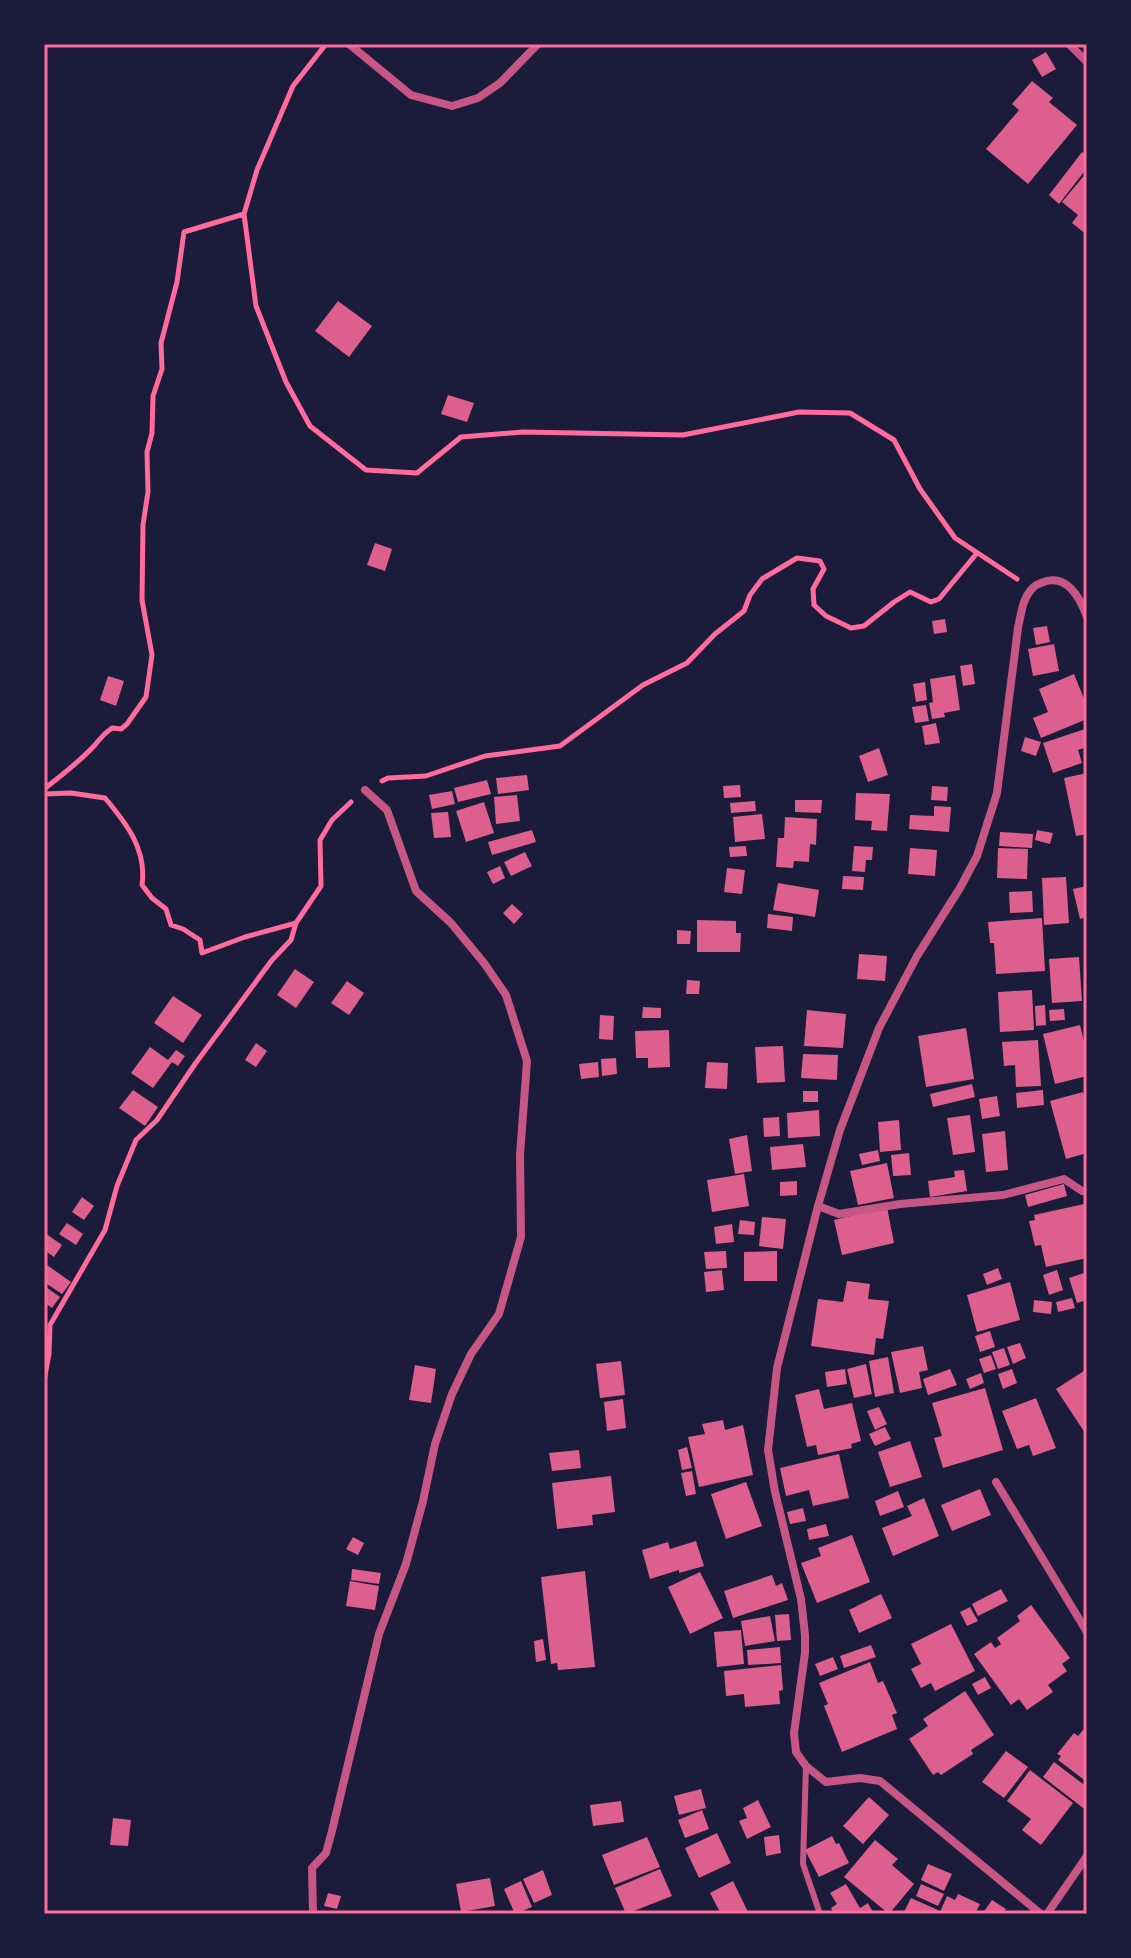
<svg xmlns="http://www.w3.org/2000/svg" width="1131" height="1958" font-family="'Open Sans',sans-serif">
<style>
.building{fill:#dd5f8e}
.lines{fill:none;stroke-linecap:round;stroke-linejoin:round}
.path{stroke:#ff6b9d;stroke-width:5}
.service{stroke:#c65784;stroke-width:6}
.minor{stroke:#c65784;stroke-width:8}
.neatline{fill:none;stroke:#ff6b9d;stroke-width:3}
</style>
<rect width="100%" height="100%" fill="#1b1b3a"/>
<!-- building -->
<path class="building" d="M1046,52l10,17 -14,8 -10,-17z
M1032,81l21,17 -4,4 28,23 -49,59 -42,-35 33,-39 -7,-6z
M1082,152l5,3v13l-28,36 -10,-9z
M1087,172v63l-15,-12 6,-8 -16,-13z
M338,301l34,25 -23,31 -34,-26z
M448,395l26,8 -7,19 -26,-8z
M375,543l17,6 -7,22 -18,-6z
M945,619l2,13 -13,2 -2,-13z
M1047,626l3,16 -14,3 -3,-17z
M1054,644l5,27 -26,5 -5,-27z
M972,664l3,20 -12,2 -3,-20z
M1074,674l13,32v13l-46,19 -8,-20 15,-6 -9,-23z
M955,675l5,35 -16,3 1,4 -13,2 -3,-16 4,-1 -3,-23z
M108,676l16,5 -8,25 -16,-6z
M925,682l2,18 -11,2 -3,-18z
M926,705l3,16 -14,2 -3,-16z
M936,723l4,20 -15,2 -3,-19z
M1085,729l2,18 -9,3 4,13 -29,10 -10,-30z
M1025,737l16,5 -5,14 -15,-5z
M879,748l9,27 -20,7 -9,-26z
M1087,773v61l-11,2 -12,-58z
M527,775l2,15 -31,4 -2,-16z
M487,780l4,14 -33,8 -4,-14z
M740,785l1,12 -17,1 -1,-12z
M932,786l16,1 -1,14 -16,-1z
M452,791l3,13 -23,5 -3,-14z
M856,793l34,1 -3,37 -16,-1 1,-9 -17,-1z
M517,795l3,26 -24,3 -2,-27z
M795,800h27l-1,13 -26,-1z
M755,801l1,10 -25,2 -1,-10z
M484,802l10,31 -28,9 -10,-31z
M934,806l17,1 -2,25 -40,-3 1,-14 24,1z
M448,812l3,25 -17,1 -3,-25z
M762,814l3,25 -30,3 -2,-25z
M785,817l32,2 -1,26 -6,-1 -1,18 -15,-1 -1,7 -17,-1 2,-29h6z
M532,830l4,12 -44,13 -4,-13z
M1037,830l16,3 -3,11 -15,-4z
M1000,832l33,2 -1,14 -33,-2z
M746,846l1,10 -17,1 -1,-10z
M854,846l19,1 -1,13h-6l-1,12 -13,-1z
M910,848l27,2 -2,26 -27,-2z
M998,848l30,1 -1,30 -30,-1z
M525,852l7,14 -21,10 -7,-14z
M500,866l5,12 -12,6 -6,-12z
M727,868l18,2 -3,24 -18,-2z
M843,876l21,1 -1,13 -21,-1z
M1066,877l3,46 -25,2 -2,-47z
M778,883l41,7 -4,27 -42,-7z
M1087,886v31l-7,2 -7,-30z
M1032,891l1,21 -23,1 -1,-21z
M512,904l11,10 -9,10 -11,-11z
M768,914l25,3 -1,14 -25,-3z
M1042,918l3,53 -49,3 -2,-31h-4l-2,-21z
M697,920l39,1v12h5l-1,19h-43z
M677,930l14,1 -1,13h-13z
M859,954l28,2 -2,25 -28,-2z
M1079,957l3,44 -30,2 -3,-44z
M295,969l19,13 -18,26 -19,-13z
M687,980l13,1 -1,13h-13z
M347,981l17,12 -15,22 -18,-12z
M1032,990l2,40 -34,2 -2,-40z
M173,996l29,19 -19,28 -29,-20z
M1045,1005l1,20 -10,1 -1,-20z
M643,1007l18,1v10h-19z
M1064,1009l1,11 -15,1 -1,-11z
M807,1010l39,4 -3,34 -39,-2z
M600,1015l14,1 -1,24 -14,-1z
M1080,1025l7,28v23l-32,8 -12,-50z
M966,1028l8,51 -48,8 -8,-51z
M669,1030l1,37 -22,1v-10h-12l-1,-27z
M1038,1040l3,46 -25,1 -1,-22 -11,1 -2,-24z
M256,1043l11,8 -11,16 -11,-7z
M783,1046l2,36 -28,1 -2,-36z
M150,1047l18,13 8,-10 9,6 -7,10 -6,-4 -19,26 -22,-15z
M803,1054l35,1 -1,25 -36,-2z
M616,1058l1,16 -15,2 -1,-17z
M598,1062l1,15 -18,2 -2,-15z
M707,1062l21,1 -1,26 -22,-1z
M972,1084l3,13 -42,10 -3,-13z
M133,1090l25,17 -13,19 -26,-18z
M1043,1090l1,15 -27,3 -1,-15z
M803,1091h15v11h-15z
M1083,1092l4,13v48l-21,6 -16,-58z
M997,1096l3,20 -18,3 -3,-20z
M819,1110l1,26 -32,2 -1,-25z
M970,1115l5,37 -22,3 -6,-37z
M779,1117l1,19 -16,1 -1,-19z
M899,1120l2,30 -21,2 -2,-30z
M1005,1131l3,39 -22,2 -4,-38z
M747,1135l5,36 -17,3 -6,-35z
M803,1144l3,23 -34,3 -2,-23z
M878,1150l2,11 -18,4 -3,-11z
M909,1153l2,22 -18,1 -2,-21z
M887,1163l7,35 -36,7 -8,-34z
M964,1170l3,21 -37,6 -2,-16 27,-4 -1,-6z
M744,1174l5,32 -37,6 -5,-32z
M797,1181v14l-17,1v-14z
M1064,1184l3,12 -39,11 -3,-12z
M82,1197l12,9 -10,14 -12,-8z
M1084,1204l3,15v39l-41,9 -5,-22 -6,1 -6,-25 6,-1 -1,-5z
M887,1207l7,36 -52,12 -8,-35z
M762,1217l24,2 -3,30 -24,-3z
M740,1220l15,2 -1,13 -16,-1z
M67,1223l16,11 -7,11 -17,-11z
M732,1224l2,18 -18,2 -2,-17z
M45,1233l17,12 -8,12 -10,-7z
M726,1251l1,17 -21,1 -2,-17z
M777,1251v30h-33v-29z
M47,1265l24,17 -9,12 -18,-12v-13z
M998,1268l4,11 -15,6 -4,-11z
M722,1270l2,20 -18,2 -2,-20z
M1057,1270l6,20 -14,5 -6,-20z
M1087,1272v28l-10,3 -8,-25z
M847,1281l23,3 -2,15 21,2 -6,38 -7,-1 -2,17 -63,-9 7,-47 25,3z
M1010,1282l10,38 -43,12 -10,-37z
M46,1287l14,10 -8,11 -8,-6v-12z
M1072,1298l3,10 -17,4 -2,-10z
M1034,1300l18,2 -1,12 -18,-2z
M990,1331l5,16 -15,5 -5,-16z
M1020,1343l6,15 -13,6 -6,-17z
M923,1346l5,24 -9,2 3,16 -22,5 -9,-41z
M1004,1348l6,17 -12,4 -6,-17z
M991,1355l5,14 -12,4 -5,-14z
M888,1357l6,36 -19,4 -6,-36z
M621,1361l4,34 -25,3 -4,-34z
M866,1364l6,30 -18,4 -7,-29z
M415,1365l21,4 -5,34 -22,-3z
M845,1369l2,15 -20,3 -2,-15z
M950,1369l7,16 -29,10 -5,-16z
M1012,1369l5,14 -14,6 -5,-15z
M1087,1369v67l-31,-47z
M981,1373l3,10 -14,6 -4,-10z
M985,1388l18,62 -60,18 -9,-30 8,-2 -10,-33z
M819,1389l5,20 28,-6 9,38 -10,3 1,4 -34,7 -2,-10 -9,2 -12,-52z
M1036,1398l20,50 -23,8 -4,-11 -12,4 -15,-38z
M623,1399l3,29 -19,3 -3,-29z
M879,1407l8,17 -12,6 -8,-19z
M723,1420l2,10 18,-5 10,50 -54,12 -11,-50 17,-3 -3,-10z
M885,1427l6,12 -16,7 -6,-12z
M910,1441l12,36 -32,10 -12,-35z
M687,1447l5,21 -10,2 -4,-20z
M579,1450l2,18 -29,3 -3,-18z
M839,1454l10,44 -36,8 -4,-16 -23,6 -6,-28z
M692,1471l4,23 -10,2 -5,-23z
M611,1476l4,36 -23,3 1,10 -36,4 -5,-46z
M746,1482l16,44 -36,13 -15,-45z
M980,1489l11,26 -39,16 -11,-26z
M898,1491l6,16 -24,9 -5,-15z
M924,1498l15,38 -46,20 -11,-28 30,-12 -5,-10z
M803,1508l3,13 -16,3 -3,-12z
M826,1524l3,12 -20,4 -2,-11z
M852,1535l18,47 -53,21 -16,-40 20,-7 -3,-8z
M353,1537l11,6 -6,12 -12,-6z
M696,1541l8,25 -25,7v-3l-29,9 -8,-29 26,-8 2,7z
M352,1569l29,4 -2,11 -28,-4z
M585,1571l10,96 -37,3 -1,-7 -6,1 -10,-87z
M700,1572l23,46 -33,16 -22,-47z
M772,1575l4,11 6,-3 6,17 -55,18 -9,-27z
M350,1581l29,5 -4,24 -29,-4z
M1001,1589l7,12 -30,15 -6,-12z
M881,1594l11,24 -33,15 -10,-23z
M1031,1605l39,53 -8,6 5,7 -19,14 5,7 -26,18 -8,-11 -8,6 -37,-51 17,-12 4,6 6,-4 -4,-6 23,-17 -3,-5z
M970,1607l8,14 -11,5 -7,-14z
M789,1614l2,26 -14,1 -2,-26z
M770,1616l5,25 -30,5 -4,-25z
M951,1624l24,47 -40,20 -4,-8 -10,5 -10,-19 10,-5 -10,-20z
M741,1630l3,34 -27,3 -3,-35z
M543,1639l3,21 -10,2 -2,-21z
M871,1645l5,12 -32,11 -4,-12z
M780,1647l1,16 -33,2 -1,-15z
M833,1657l5,12 -18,7 -5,-12z
M870,1662l8,21 5,-2 14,32 -5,2 5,14 -55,23 -18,-46 4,-2 -9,-21z
M781,1665l2,25 -4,1 1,13 -35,3 -1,-13 -18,2 -2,-25z
M985,1677l6,11 -13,7 -6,-11z
M965,1691l29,44 -23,15 2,4 -32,21 -3,-3 -5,3 -24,-36 19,-13 -5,-7z
M1087,1725v57l-29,-22 3,-4 -4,-2 17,-21 4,3z
M1006,1751l22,16 -24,31 -22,-16z
M1054,1762l33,25v24l-44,-34z
M1030,1770l43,33 -32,42 -19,-15 9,-11 -24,-18z
M701,1789l5,19 -27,7 -5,-19z
M869,1797l20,18 -26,29 -20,-18z
M758,1800l13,27 -24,12 -8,-18 8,-3 -4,-10z
M621,1801l3,21 -31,4 -3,-21z
M702,1810l7,19 -24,9 -7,-18z
M113,1818l18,2 -3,26 -18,-1z
M717,1833l14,30 -32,15 -14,-30z
M779,1835l2,18 -15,3 -2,-19z
M832,1836l4,8 3,-1 10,20 -30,14 -14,-27z
M647,1837l13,30 -46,18 -12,-30z
M875,1840l23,19 -6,6 22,19 -25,30 -45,-37z
M928,1864l24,10 -8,17 -23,-11z
M660,1869l12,27 -46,18 -11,-26z
M543,1870l9,25 -18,8 -11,-24z
M490,1878l5,28 -34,6 -5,-28z
M521,1881l11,26 -17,7 -11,-25z
M733,1881l16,33h-28l-11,-21z
M846,1884l14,24 8,-5 6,11h-40l-3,-6 6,-4 -7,-11z
M921,1884l23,10 -6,12 -22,-10z
M328,1893l13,3 -4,13 -13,-3z
M958,1894l22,10 -5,10h-36l8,-18 8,4z
M911,1898l27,12 -1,4h-34z
M992,1900l14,9 -4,5h-20z"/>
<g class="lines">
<!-- path -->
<path class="path" d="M244,214l12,92 30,76 24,44 56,44 51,3 44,-36 62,-5 160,3 116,-23 51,1 44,27 26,49 35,49 62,41
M382,781l6,-3 38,-2 59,-20 75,-10 83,-61 44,-22 28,-29 29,-23 6,-16 12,-16 35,-21 23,3 4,8 -11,20 1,16 12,11 25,12 13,-2 30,-24 16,-10 21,10 8,-3 38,-46
M44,789c17,-13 35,-27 50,-43 7,-8 8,-11 18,-18l9,1 6,-5 19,-27 6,-42 -10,-55 1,-75 5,-33 -1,-40 5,-19 1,-37 9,-27 -1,-26 16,-61 7,-50 60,-18 13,-44 36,-84 33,-42
M44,794l27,-1 34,5c22,26 42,52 37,87l10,13 14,11 5,16 12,4 17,11 2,13 43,-16 51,-14 25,-37 -1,-46 12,-20 19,-18
M44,1381l5,-27 1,-29 55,-95 12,-44 19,-46 21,-20 38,-56 77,-104 19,-20 5,-17"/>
<!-- service -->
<path class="service" d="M806,1766l-3,98 17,50"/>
<!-- minor -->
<path class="minor" d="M349,44l62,51 41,11 26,-8 22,-15 38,-39
M1069,44l18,18
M818,1206l21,8 61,-10 103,-9 61,-16 18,12h5
M996,1482l91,150
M313,1914l-1,-46 14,-15 6,-22 47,-197 27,-70 17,-63 12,-57 17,-50 19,-40 28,-40 22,-77 -1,-82 7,-94 -21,-66 -22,-32 -33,-40 -35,-32 -29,-81 -22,-20
M1041,1914l-161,-133 -20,-3 -34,4 -20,-16 -10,-14 -2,-19 11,-80v-18l-4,-36 -26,-107 -7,-42 9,-82 41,-162 22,-76 39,-102 38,-72 43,-68 17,-32 20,-63 21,-165c3,-13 4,-28 13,-38 2,-3 7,-6 10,-7 25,-11 39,14 46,34
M1047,1914l40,-58"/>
</g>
<!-- border -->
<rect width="1131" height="1958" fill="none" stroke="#1b1b3a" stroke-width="92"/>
<rect x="46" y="46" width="1039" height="1866" class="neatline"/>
</svg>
